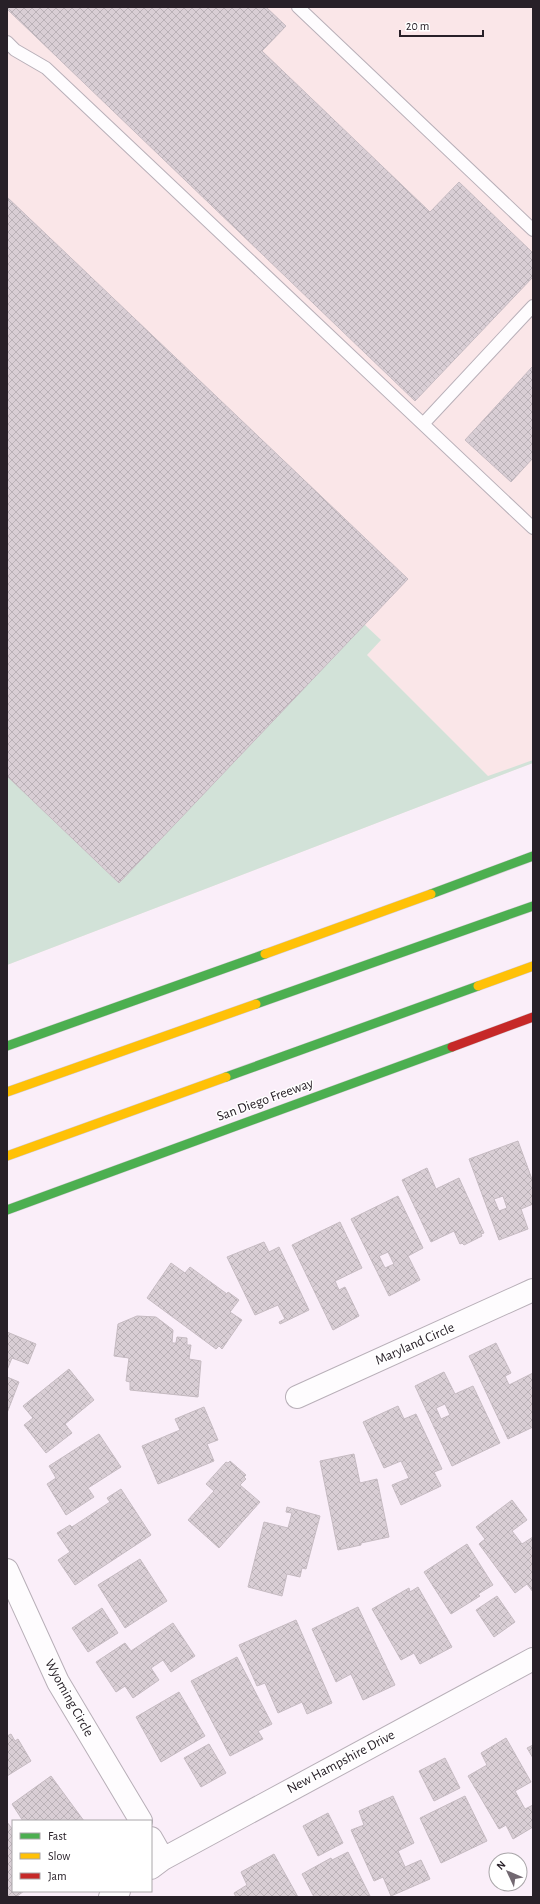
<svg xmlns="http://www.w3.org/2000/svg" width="540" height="1904" font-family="'Alegreya Sans',sans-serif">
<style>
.commercial{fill:#fae6e8}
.green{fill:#d2e2d8}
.building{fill:url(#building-cross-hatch);stroke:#c6bbc2;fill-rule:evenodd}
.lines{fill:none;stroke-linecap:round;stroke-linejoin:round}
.lane-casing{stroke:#b8afb8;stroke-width:14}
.street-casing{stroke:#b8afb8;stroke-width:24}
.fast-casing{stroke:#d2ccd2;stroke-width:10}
.slow-casing{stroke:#d2ccd2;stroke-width:10}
.jam-casing{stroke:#d2ccd2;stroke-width:10}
.lane{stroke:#fefcfe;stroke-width:12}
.street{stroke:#fefcfe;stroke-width:22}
.fast{stroke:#4caf50;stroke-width:9}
.slow{stroke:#ffc107;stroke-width:9}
.jam{stroke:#c62828;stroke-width:9}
.labels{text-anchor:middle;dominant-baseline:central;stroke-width:3;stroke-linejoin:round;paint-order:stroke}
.street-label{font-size:14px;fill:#282028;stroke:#fff}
</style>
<defs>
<pattern id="building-cross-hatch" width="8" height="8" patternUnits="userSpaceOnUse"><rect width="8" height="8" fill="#d9ced5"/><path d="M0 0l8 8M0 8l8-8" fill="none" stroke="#bab1b7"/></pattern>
</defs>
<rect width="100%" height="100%" fill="#faeef9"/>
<!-- commercial -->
<path class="commercial" d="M7,7h526v756l-526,202z"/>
<!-- green -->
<path class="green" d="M364,624l17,16 -14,15 121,121 45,-16v3l-526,202v-189l112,107z"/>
<!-- building -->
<path class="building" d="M7,7h259l20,19 -24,25 168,161 29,-30 74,71v24l-118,124 -408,-392z
M7,197l401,382 -289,304 -112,-107z
M533,366v92l-22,24 -46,-42z
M518,1141l15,41v22l-12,5 7,20 -29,11 -30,-81zM503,1196l4,12 -8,3 -5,-12z
M427,1168l9,21 23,-11 25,55 -3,1 1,2 -18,9 -2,-2 -2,1 -6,-13 -23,11 -29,-62z
M398,1196l25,52 -15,8 12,24 -31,16 -38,-77zM388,1252l6,12 -9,4 -6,-12z
M340,1222l22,46 -27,13 4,9 6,-3 14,29 -26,14 -41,-85z
M264,1242l5,10 10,-5 30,63 -29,14 -1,-2 6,-3 -7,-14 -23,10 -28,-58z
M171,1263l14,10 5,-6 37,27 1,-2 11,8 -9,12 12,8 -20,29 -3,-3 -3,3 -69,-51z
M137,1316l19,1 17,13 -1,13h4l1,-6 10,1v7h4l-2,14 12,2 -3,36 -68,-7v-8l-4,-1 3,-23 -15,-2 4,-32z
M7,1332l29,12 -8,20 -16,-6 -5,12z
M496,1343l15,30 -6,3 4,9 24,-12v54l-25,12 -39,-83z
M69,1369l25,31 -29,24 7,9 -26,20 -22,-28 9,-7 -10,-12z
M444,1372l11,22 18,-8 27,57 -48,23 -37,-80zM445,1404l5,11 -9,4 -5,-11z
M7,1377l12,5 -12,31z
M398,1406l6,13 12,-5 26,55 -8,3 7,14 -40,19 -9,-20 17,-7 -8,-17 -17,7 -21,-46z
M204,1407l14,33 -11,4 7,17 -56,23 -16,-38 38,-16 -5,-11z
M99,1434l22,33 -33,21 6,9 -28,18 -19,-31 9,-6 -7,-12z
M354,1454l6,29 17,-4 12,58 -28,6v2l-23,5 -18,-89z
M230,1461l16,14 -2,2 2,2 -6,6 20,17 -41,46 -31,-28 26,-29 -8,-7 20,-22 2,1z
M121,1489l30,46 -76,50 -17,-25 12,-8 -13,-19 13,-8 2,2 38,-25 -3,-4z
M512,1500l15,20 -15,11 10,13 11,-7v55l-6,-8 -12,9 -36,-49 6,-5 -9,-12z
M287,1507l33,9 -14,53 -4,-1 -2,9 -13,-3 -5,22 -34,-9 16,-65 24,6 4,-15 -6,-1z
M467,1544l26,41 -15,9 2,2 -29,18 -27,-42z
M140,1559l27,42 -42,27 -27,-43z
M418,1587l34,60 -32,17 -6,-11 -13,7 -29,-51 37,-21 1,4z
M497,1596l18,26 -21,15 -18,-27z
M358,1607l37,78 -32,15 -12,-26 -15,8 -24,-53z
M102,1608l16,25 -30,19 -16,-24z
M296,1620l36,83 -25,11 -5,-12 -24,11 -13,-30 -8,3 -18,-41z
M173,1623l22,33 -24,16 -8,-12 -12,8 8,12 -26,18 -8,-12 -9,6 -20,-30 29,-19 6,8z
M237,1657l35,67 -14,7 5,8 -33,17 -39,-75z
M179,1692l26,44 -44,26 -25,-45z
M11,1734l4,7 3,-2 13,22 -24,15v-40z
M506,1738l25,44 -16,9 10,18 8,-4v22l-20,12 -7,-14 -7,4 -31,-53 19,-11 -6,-12z
M209,1744l17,29 -25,14 -17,-29z
M533,1745v13l-6,-10z
M445,1758l15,30 -26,13 -15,-30z
M51,1776l33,45h-61l-11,-17z
M393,1796l21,47 -16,8 7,16 16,-7 9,19 -39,17 -8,-19 -9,4 -23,-51 13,-5 -5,-14z
M465,1796l22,45 -46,22 -21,-45z
M328,1813l15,30 -25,13 -15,-30z
M7,1822l6,8v61h11l-8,6h-9z
M348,1852l22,44 -2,1h-54l-12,-23 29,-16 1,2z
M274,1854l24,43h-62l-2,-4 13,-8 -6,-13z"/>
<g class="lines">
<defs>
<path id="lane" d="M298,7l235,223
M7,42l8,8 31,18 487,460
M423,424l110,-118"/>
<path id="street" d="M297,1397l236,-107
M7,1570l51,112 83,139
M151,1838l12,21
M151,1868l12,-9 370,-200
M110,1897l9,-6"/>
<path id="fast" d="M431,894l102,-38
M256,1004l277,-98
M7,1046l258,-92
M226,1077l252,-91
M7,1210l445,-163"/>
<path id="slow" d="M265,954l166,-60
M478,986l55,-20
M7,1092l249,-88
M7,1156l219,-79"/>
<path id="jam" d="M452,1047l81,-30"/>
</defs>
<!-- lane casing -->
<use href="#lane" class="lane-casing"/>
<!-- street casing -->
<use href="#street" class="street-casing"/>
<!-- fast casing -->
<use href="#fast" class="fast-casing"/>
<!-- slow casing -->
<use href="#slow" class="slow-casing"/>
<!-- jam casing -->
<use href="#jam" class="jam-casing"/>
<!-- lane -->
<use href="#lane" class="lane"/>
<!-- street -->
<use href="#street" class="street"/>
<!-- fast -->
<use href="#fast" class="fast"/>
<!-- slow -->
<use href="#slow" class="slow"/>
<!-- jam -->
<use href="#jam" class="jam"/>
</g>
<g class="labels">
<!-- street labels -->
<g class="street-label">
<text transform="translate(265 1100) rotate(-20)">San Diego Freeway</text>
<text transform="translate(415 1344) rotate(-24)">Maryland Circle</text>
<text transform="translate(69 1698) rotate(61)">Wyoming Circle</text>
<text transform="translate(341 1762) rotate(-28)">New Hampshire Drive</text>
</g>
</g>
<!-- border -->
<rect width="540" height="1904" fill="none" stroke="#282028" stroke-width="16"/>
<!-- legend -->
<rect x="12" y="1820" width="140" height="72" fill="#ffffff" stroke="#a9a6a9"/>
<rect x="20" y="1833" width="20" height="6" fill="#4caf50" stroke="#a9a6a9"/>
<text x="48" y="1840" font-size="12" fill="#282028">Fast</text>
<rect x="20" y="1853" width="20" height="6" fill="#ffc107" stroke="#a9a6a9"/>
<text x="48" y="1860" font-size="12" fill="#282028">Slow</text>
<rect x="20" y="1873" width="20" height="6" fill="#c62828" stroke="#a9a6a9"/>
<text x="48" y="1880" font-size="12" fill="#282028">Jam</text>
<!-- north arrow -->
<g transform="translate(508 1872) rotate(314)"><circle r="19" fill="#ffffff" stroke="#a9a6a9"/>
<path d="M0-3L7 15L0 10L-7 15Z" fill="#726871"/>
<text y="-6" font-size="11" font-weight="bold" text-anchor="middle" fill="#282028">N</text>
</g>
<!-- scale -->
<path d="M400 30v6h83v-6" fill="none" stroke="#282028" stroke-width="2"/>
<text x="406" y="30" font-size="12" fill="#282028" stroke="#ffffff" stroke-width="3" paint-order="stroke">20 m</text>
</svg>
